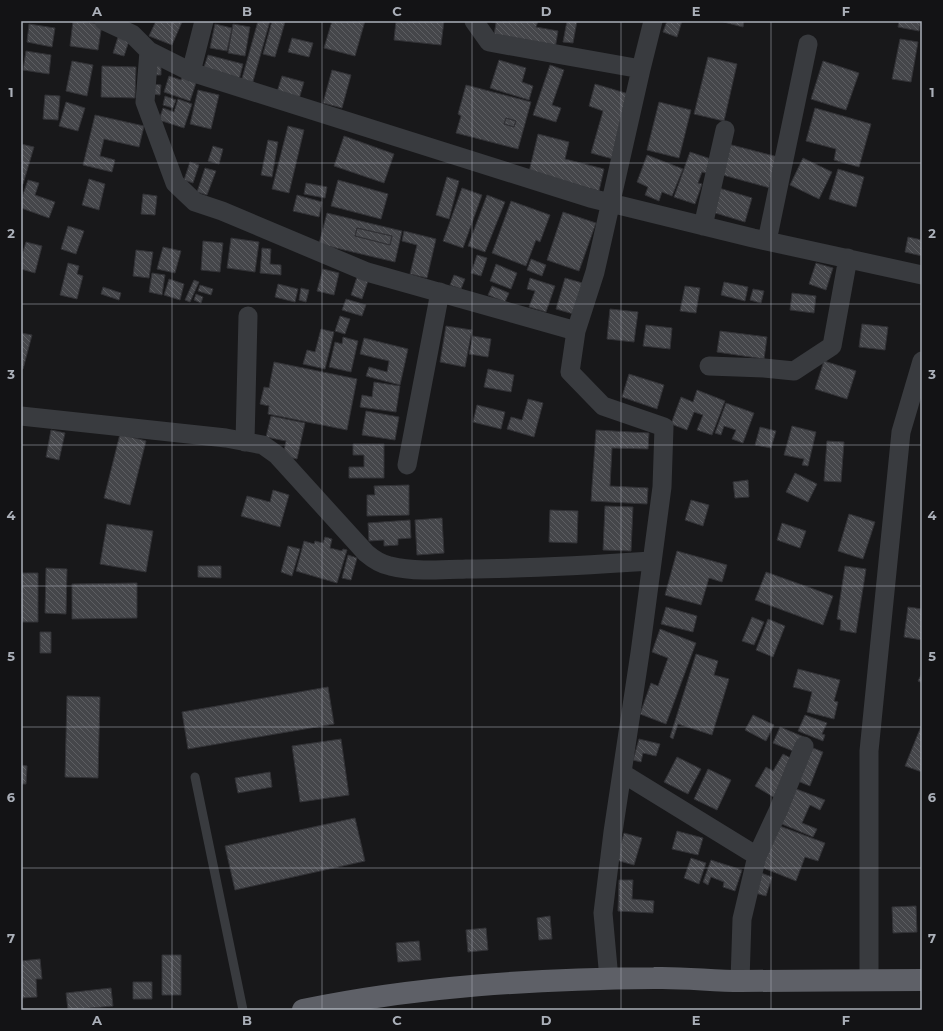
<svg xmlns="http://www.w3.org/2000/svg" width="943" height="1031" font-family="Montserrat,sans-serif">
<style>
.building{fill:url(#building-back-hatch);stroke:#323236;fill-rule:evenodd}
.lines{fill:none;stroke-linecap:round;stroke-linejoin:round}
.service{stroke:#393b3f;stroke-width:9}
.minor{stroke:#393b3f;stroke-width:19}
.trunk{stroke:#5e6067;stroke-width:22}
.grid{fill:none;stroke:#abb0b9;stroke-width:1;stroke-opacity:0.55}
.neatline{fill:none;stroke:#abb0b9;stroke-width:1.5}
.grid-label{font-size:13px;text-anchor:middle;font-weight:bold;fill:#abb0b9}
</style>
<defs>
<pattern id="building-back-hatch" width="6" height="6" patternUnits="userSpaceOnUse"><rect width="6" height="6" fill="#45464a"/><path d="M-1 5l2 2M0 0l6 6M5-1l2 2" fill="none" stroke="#5d5e62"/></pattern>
</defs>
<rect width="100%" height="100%" fill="#18181a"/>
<!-- building -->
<path class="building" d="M73,21l29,3 -4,26 -28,-4z
M156,21l26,1 -10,23 -23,-9z
M258,21h12l-18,64 -11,-3z
M272,21l13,1 -10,35 -12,-3z
M332,21h33l-10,35 -31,-8z
M396,21h48l-3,24 -47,-5z
M488,21h50l-2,6 22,4 -3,18 -61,-14 2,-12z
M567,21h10l-4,22 -10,-1z
M667,21h15l-5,16 -14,-5z
M720,21h24l-1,6z
M899,21h22l-2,10 -21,-4z
M29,24l26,4 -3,19 -25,-5z
M215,24l17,4 -5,23 -17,-3z
M233,24l17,3 -5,29 -17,-3z
M118,37l11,4 -5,15 -11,-3z
M292,38l21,5 -4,14 -21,-5z
M900,39l18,3 -7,40 -19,-3z
M26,51l25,4 -2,19 -26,-4z
M208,55l35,9 -4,16 -36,-10z
M708,57l29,7 -13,57 -30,-7z
M499,60l27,8 -4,14 11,4 -4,14 -39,-12z
M72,61l21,4 -6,31 -21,-5z
M823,61l36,12 -13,37 -35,-11z
M155,64h6v11h-6z
M550,65l14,5 -12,35 9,3 -5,14 -23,-7z
M102,66l34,1 -1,31 -34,-1z
M332,70l19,5 -9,33 -19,-5z
M183,75l14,5 -7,21 -26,-9 5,-16 12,4z
M282,76l22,6 -5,17 -22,-7z
M153,84l8,1 -1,10 -8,-1z
M595,84l37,11 -19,64 -22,-6 12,-42 -14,-5z
M466,85l65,17 -13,47 -62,-16 5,-17 -3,-2zM506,118l10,3 -2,6 -10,-3z
M198,90l21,5 -8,34 -21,-5z
M45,95l15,1 -2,24 -15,-1z
M165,96l11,4 -3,8 -10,-3z
M178,99l14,5 -8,24 -25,-8 4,-12 11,4z
M66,102l19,6 -7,23 -19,-5z
M659,102l32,8 -12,48 -32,-8z
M815,108l56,16 -12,43 -25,-7 2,-11 -30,-8z
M95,115l49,11 -5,21 -35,-8 -4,17 15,4 -3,12 -29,-7z
M506,118l10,3 -2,6 -10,-3z
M288,126l16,4 -15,63 -17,-4z
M538,134l31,8 -4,17 39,10 -5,22 -70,-19z
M344,136l50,18 -10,29 -50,-17z
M268,140l10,2 -6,35 -11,-2z
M21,144l13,3 -11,37h-2z
M728,144l50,13 -8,31 -51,-14z
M213,146l10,3 -4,15 -11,-3z
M690,152l21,7 -5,14 -4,-1 -4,11 4,1 -7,20 -21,-7z
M647,155l36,14 -11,27 -10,-4 -3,9 -14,-6 3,-8 -11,-5z
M803,158l29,14 -13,27 -29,-14z
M190,162l9,3 -6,18 -9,-3z
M205,168l11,3 -9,24 -10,-3z
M838,169l26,8 -8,30 -27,-8z
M447,177l12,4 -10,38 -13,-4z
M89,179l16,5 -6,26 -17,-5z
M28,180l11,3 -4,12 20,7 -6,16 -28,-10v-8z
M338,180l50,14 -7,25 -50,-13z
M306,183l21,4 -2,11 -21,-4z
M462,188l20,7 -19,53 -20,-7z
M719,188l33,10 -7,24 -33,-10z
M143,194l14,2 -2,19 -14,-1z
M297,195l25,7 -3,15 -26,-6z
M487,195l18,7 -20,50 -17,-6z
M511,201l39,14 -10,27 -4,-2 -10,26 -34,-13z
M563,212l33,11 -17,48 -32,-11z
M327,213l75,18 -7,31 -76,-18zM357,228l35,8 -2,9 -35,-9z
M68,226l16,5 -8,23 -15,-5z
M357,228l35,8 -2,9 -35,-9z
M404,231l32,8 -9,39 -17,-4 7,-29 -15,-4z
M908,237l14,3v16l-17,-4z
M231,238l28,4 -4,30 -28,-4z
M203,241l20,2 -3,29 -19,-2z
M26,242l16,4 -7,27 -14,-4v-11z
M163,247l18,4 -6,22 -18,-4z
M262,248l9,1 -1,15 11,1v10l-21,-2z
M136,250l17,2 -4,26 -16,-2z
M477,255l10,3 -6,18 -10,-3z
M531,259l15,6 -4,11 -15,-6z
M68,263l11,3 -2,8 6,2 -6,23 -17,-4z
M816,263l17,5 -7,22 -17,-6z
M496,264l21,9 -6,16 -21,-8z
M323,269l16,4 -5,22 -17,-4z
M152,273l13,2 -3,20 -13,-3z
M454,275l11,4 -4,10 -11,-4z
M357,277l11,4 -6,18 -11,-4z
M530,278l25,8 -9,26 -17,-5 6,-16 -8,-2z
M565,278l21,6 -9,31 -21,-6z
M169,279l15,5 -4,16 -16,-5z
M194,280l5,2 -9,20 -5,-2z
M724,282l24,5 -3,14 -24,-6z
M278,284l20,5 -3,13 -20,-5z
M200,285l13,4 -2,6 -13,-4z
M492,286l17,7 -4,9 -17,-7z
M685,286l15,2 -4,25 -16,-2z
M103,287l18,6 -2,7 -18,-6z
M301,288l8,2 -3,12 -7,-2z
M753,289l11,2 -3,12 -11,-3z
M792,293l24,3 -2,17 -24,-3z
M196,294l7,3 -2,6 -7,-3z
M346,299l20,6 -4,11 -20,-6z
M610,309l28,3 -4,30 -27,-3z
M340,316l10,3 -5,15 -10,-3z
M862,324l26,3 -3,23 -26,-3z
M646,325l26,3 -2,21 -27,-3z
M446,326l26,4 -7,37 -25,-5z
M321,329l13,3 -9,37 -22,-5 4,-14 8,2z
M720,331l47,6 -3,22 -47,-7z
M21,333l11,2 -9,34h-2z
M473,336l18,3 -3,18 -19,-3z
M343,337l15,4 -7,31 -22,-5 6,-25 7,2z
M364,338l44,11 -8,36 -34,-9 3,-9 18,5 2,-11 -29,-7z
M824,361l32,10 -9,28 -32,-10z
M274,362l83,17 -10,51 -79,-16 1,-8 -9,-2 4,-17 5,1z
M488,369l26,6 -3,17 -27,-5z
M629,374l35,11 -7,24 -35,-12z
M374,382l26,4 -4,26 -36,-5 2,-12 10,2z
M697,390l28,11 -13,34 -15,-5 6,-15 -9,-3 -7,18 -16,-6 10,-27 12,5z
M528,399l15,4 -9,34 -27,-8 4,-12 11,3z
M726,403l28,10 -11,30 -11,-4 4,-9 -12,-4 -3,9 -6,-2z
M477,405l28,7 -4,17 -28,-7z
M366,411l33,6 -4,23 -33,-5z
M271,416l34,7 -8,36 -14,-3 3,-15 -20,-4z
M792,426l24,6 -8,34 -6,-1 2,-6 -20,-4z
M760,427l16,4 -5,17 -16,-3z
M51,430l14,3 -6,27 -13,-3z
M596,430l53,3 -1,16 -36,-1 -2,38 38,2 -1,16 -56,-3z
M120,434l26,7 -16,64 -26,-7z
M827,441l17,1 -3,40 -17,-1z
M353,444h31v34h-35v-11h15v-12h-11z
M795,473l22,11 -9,18 -22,-10z
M748,480l1,17 -14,1 -2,-16z
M409,485v30l-42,1v-21h8l-1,-9z
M273,490l16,5 -9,32 -39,-11 6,-20 23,6z
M691,500l18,5 -6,21 -18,-6z
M605,506l28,1 -2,44 -28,-1z
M550,510l28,1 -1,32 -28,-1z
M849,514l26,8 -12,37 -25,-8z
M442,518l2,35 -27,2 -2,-35z
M410,520l1,18 -13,1v6l-14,1v-6l-15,1 -1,-18z
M782,523l24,8 -6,17 -23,-8z
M107,524l46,7 -7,41 -46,-8z
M325,537l7,2 -2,9 12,3 1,-2 4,1 -10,33 -41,-12 8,-30 10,3 1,-3 8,2z
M288,546l12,3 -8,27 -11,-4z
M677,551l50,14 -5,17 -13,-4 -8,27 -36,-10z
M348,555l9,3 -6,22 -9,-2z
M198,566h23v12l-23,-1z
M845,566l21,3 -10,64 -16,-3 1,-10 -4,-1z
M46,568l21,1 -1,45 -21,-1z
M766,572l67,24 -10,29 -68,-25z
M21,573h17v49h-17z
M137,583v35l-65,1v-35z
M666,607l31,9 -4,16 -32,-8z
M908,607l14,2v31l-18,-3z
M752,617l12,5 -10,23 -12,-4z
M768,619l17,7 -12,31 -17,-7z
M660,629l36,14 -30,81 -26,-10 11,-31 7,3 10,-28 -16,-6z
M40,632h11v21h-11z
M696,654l22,7 -4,14 15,4 -17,56 -34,-11 -5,15 -3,-2z
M798,669l42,11 -6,21 4,1 -4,17 -27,-7 5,-20 -19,-5z
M922,673v10l-4,-2z
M328,687l6,37 -146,25 -6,-37z
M67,696l33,1 -2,81 -33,-1z
M753,715l21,10 -8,16 -21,-11z
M805,715l22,8 -5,11 3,1 -2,6 -25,-10z
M922,724v48l-17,-6z
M780,727l24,10 -6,16 -25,-10z
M341,739l8,56 -49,7 -8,-56z
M639,739l21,5 -4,12 -13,-3 -2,9 -8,-2z
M808,746l15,6 -13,34 -15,-6z
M783,754l13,7 -21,37 -20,-12 11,-19 7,4z
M677,757l24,12 -13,25 -24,-12z
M21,765l6,1 -1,18h-5z
M708,769l23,11 -14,30 -23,-11z
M270,772l2,15 -34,6 -3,-15z
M791,787l34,13 -5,10 -10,-5 -8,18 15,6 -4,8 -36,-15z
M355,818l10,43 -130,29 -10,-44z
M777,825l48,18 -7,18 -13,-4 -9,24 -35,-14z
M677,831l26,7 -5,17 -26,-6z
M624,833l18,5 -8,27 -18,-5z
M691,858l15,5 -7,21 -15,-6z
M711,860l31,10 -7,21 -12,-4 1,-5 -13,-5 -3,8 -5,-3z
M761,873l11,4 -6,19 -11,-3z
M619,880h14l-1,19 22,2 -1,12 -35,-2z
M916,906l1,26 -24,1 -1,-26z
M550,916l2,23 -13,1 -2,-22z
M486,928l2,22 -20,2 -2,-22z
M419,941l2,19 -23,2 -2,-19z
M162,955h19v40h-19z
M40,959l2,20h-6l1,18 -16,1v-37z
M133,982h19v17h-19z
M111,988l2,18 -45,4 -2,-17z"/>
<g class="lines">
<!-- service -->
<path class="service" d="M195,777l48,233"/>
<!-- minor -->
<path class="minor" d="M104,21l28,13 17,17 42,21 399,126 163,40 169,37
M474,21l15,21 152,27
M149,51l-4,51 30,81 20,19 27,9 145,61 209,59
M191,72l13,-51
M703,226l22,-96
M767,241l41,-197
M709,366l55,2 30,3 38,-25 16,-88
M21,416l205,22 37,7 14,10 89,98c7,6 14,11 24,13 24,6 51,4 76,3 62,0 124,-4 186,-8
M245,442l3,-126
M407,465l33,-173
M622,773l135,83
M609,979l-6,-66 10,-81 27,-179 22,-166 2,-60 -61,-21 -33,-34 6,-41 19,-59 46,-203 12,-48
M869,980v-229l32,-319 21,-71
M740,981l2,-62 15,-63 21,-45 26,-65"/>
<!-- trunk -->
<path class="trunk" d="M303,1010c115,-24 234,-31 351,-32 29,-1 58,3 87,3 60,0 121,-1 181,-1"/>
</g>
<!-- grid -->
<path class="grid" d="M172,21v989M322,21v989M472,21v989M621,21v989M771,21v989M21,163h901M21,304h901M21,445h901M21,586h901M21,727h901M21,868h901"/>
<!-- border -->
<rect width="943" height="1031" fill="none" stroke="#131315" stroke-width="44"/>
<rect x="22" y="22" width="899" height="987" class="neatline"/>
<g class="grid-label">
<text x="97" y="16">A</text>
<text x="247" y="16">B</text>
<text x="397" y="16">C</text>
<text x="546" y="16">D</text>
<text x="696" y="16">E</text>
<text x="846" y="16">F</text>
<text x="11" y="97">1</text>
<text x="932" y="97">1</text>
<text x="11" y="238">2</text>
<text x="932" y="238">2</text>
<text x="11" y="379">3</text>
<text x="932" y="379">3</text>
<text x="11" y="520">4</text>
<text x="932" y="520">4</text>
<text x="11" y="661">5</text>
<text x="932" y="661">5</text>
<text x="11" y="802">6</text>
<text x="932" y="802">6</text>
<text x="11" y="943">7</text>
<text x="932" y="943">7</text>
<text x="97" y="1025">A</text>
<text x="247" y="1025">B</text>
<text x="397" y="1025">C</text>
<text x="546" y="1025">D</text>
<text x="696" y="1025">E</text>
<text x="846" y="1025">F</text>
</g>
</svg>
